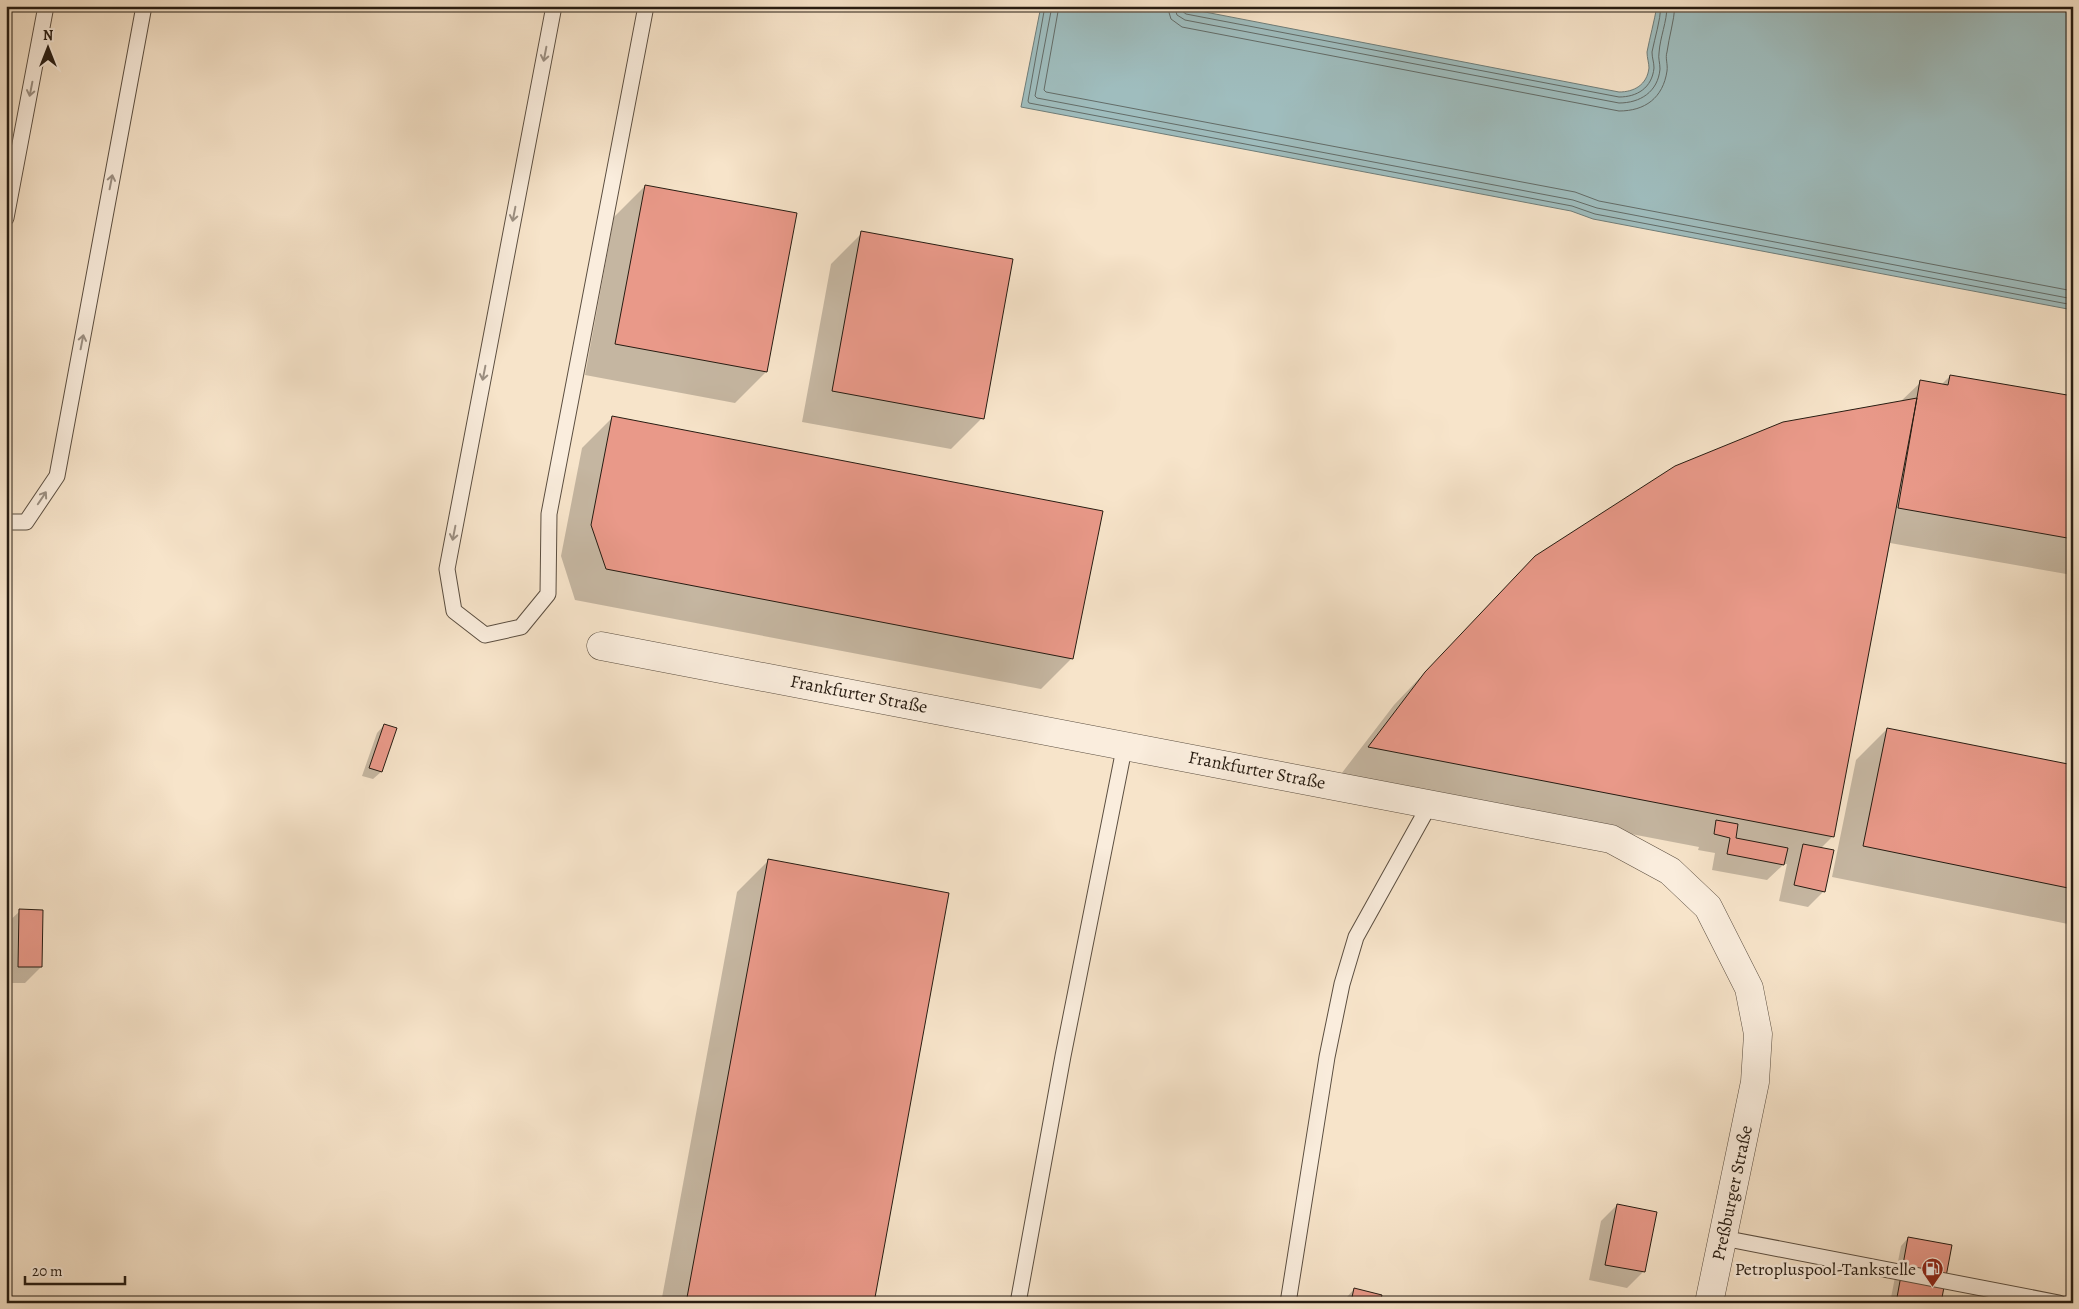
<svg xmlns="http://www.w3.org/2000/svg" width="2079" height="1309" font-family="Alegreya,serif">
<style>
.water{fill:#9fbdbe;stroke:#6f7d79}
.shadow{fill:#0003}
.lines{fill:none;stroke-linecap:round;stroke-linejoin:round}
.shore{stroke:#636c68;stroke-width:1}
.building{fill:#e99989;stroke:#271c12}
.service-casing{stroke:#5b4e40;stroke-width:17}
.minor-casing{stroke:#5b4e40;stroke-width:29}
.service{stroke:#faeddd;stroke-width:15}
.minor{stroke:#faeddd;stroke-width:28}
.oneway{stroke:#9b8f82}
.labels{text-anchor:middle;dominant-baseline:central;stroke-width:5;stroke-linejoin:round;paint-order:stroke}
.street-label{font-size:18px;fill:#271c12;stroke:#faeddd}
.poi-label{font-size:18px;fill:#271c12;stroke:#faeddd;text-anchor:end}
</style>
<rect width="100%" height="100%" fill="#f7e4ca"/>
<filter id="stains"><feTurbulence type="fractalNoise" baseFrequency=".004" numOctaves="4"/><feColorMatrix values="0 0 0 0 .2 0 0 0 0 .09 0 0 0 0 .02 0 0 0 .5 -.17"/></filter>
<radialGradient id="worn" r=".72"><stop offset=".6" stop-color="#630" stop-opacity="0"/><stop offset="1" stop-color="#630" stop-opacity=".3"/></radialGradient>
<!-- water -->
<path class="water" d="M1041,6h133l445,86c15,0 28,-7 30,-24 0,-5 -2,-10 -2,-16 3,-15 7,-30 10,-46h416v304l-480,-91 -22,-8 -550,-104z"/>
<!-- shadow -->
<path class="shadow" d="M645,186l150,28 -29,158 -31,31 -150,-28 29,-158z
M862,233l120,185 -31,31 -149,-27 29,-158z
M1950,376l123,22 -1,177 -182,-32 -57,293 -13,13 4,42 -16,16 -29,-6 8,-37h-3l-17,16 -55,-10 3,-17 -17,-3 1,-3 -361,-69 56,-73 111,-117 395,-186 21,-20 20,3z
M613,417l459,241 -31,31 -466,-89 -14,-44 21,-108z
M384,725l-3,47 -8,7 -11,-3 15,-43z
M1887,729l186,37v159l-241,-48 24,-117z
M768,861l104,442h-211l76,-411z
M20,911l21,56 -16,16h-19v-59z
M1617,1205l38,8 -12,59 -16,16 -38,-8 12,-59z
M1908,1238l32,65h-50l11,-57z
M1354,1289l25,14h-34l2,-6z"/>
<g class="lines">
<!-- shore -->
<path class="shore" d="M1045,6l-17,95 1,2 543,103 23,8 478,91
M1052,6l-17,90 2,2 536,102 24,8 476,91
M1059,6l-15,84 2,2 529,100 24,9 474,90
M1167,6l4,13 11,8 437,84c26,0 44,-13 48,-40 1,-7 -2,-13 0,-19 2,-15 7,-31 8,-46
M1174,6l3,9 8,5 434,83c21,0 39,-11 41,-34 0,-6 -2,-11 -1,-16 1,-16 8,-31 8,-47
M1181,6l1,5 4,3 433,83c18,0 33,-9 35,-29 0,-6 -2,-10 -2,-16 3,-15 8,-30 9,-46"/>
</g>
<!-- building -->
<path class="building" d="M645,185l152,28 -30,159 -152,-28z
M861,231l152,28 -29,160 -152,-28z
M1950,375l123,21v143l-175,-31 22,-128 28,5z
M1917,398l-83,439 -466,-90 57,-75 110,-116 140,-90 108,-44z
M612,416l491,95 -30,148 -467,-90 -15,-44z
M384,724l13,4 -15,44 -13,-4z
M1887,728l186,37v124l-210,-43z
M1716,820l22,4 -2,14 52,10 -4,17 -57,-11 3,-16 -16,-4z
M1803,844l31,6 -9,42 -31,-7z
M768,859l181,34 -75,410h-188z
M19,909l24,1 -1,57h-24z
M1617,1204l40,8 -12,60 -40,-7z
M1908,1237l44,8 -11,58h-45z
M1354,1288l28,7 -2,8 -29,-1z"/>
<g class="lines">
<defs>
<path id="service" d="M554,6l-107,563 7,42 31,24 36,-8 27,-33 1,-80 97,-508
M6,218l40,-212
M6,522h20l31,-46 87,-470
M1723,1238l336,65
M1018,1303l45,-247 62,-312
M1288,1303l39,-246 15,-73 14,-47 74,-133"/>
<path id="minor" d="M601,646l1010,193 59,32 38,36 41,81 9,46 -3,48 -46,221"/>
</defs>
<!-- service casing -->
<use href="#service" class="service-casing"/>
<!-- minor casing -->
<use href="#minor" class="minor-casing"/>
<!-- service -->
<use href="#service" class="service"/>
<!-- minor -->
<use href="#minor" class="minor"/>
</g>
<!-- one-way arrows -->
<defs><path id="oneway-shaft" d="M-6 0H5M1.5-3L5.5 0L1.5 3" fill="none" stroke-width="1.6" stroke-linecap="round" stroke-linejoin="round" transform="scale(1.25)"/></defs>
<g class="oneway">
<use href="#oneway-shaft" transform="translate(545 54) rotate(101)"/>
<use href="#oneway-shaft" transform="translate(31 89) rotate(101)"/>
<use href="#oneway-shaft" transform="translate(111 182) rotate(-79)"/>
<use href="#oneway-shaft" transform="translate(514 214) rotate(101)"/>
<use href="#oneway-shaft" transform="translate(82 342) rotate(-79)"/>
<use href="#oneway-shaft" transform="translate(484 373) rotate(101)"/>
<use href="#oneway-shaft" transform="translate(42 498) rotate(-56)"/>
<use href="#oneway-shaft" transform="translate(454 533) rotate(101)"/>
</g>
<!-- icons -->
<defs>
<symbol id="fuel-pin" viewBox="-11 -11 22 30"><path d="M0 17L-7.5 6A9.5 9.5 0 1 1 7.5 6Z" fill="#8f2418" stroke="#faeddd"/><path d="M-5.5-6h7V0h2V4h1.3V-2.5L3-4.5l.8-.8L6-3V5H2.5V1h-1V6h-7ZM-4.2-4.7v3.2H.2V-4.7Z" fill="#fff"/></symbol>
</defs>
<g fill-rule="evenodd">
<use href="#fuel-pin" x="1920" y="1256" width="25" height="34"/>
</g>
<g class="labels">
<!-- street labels -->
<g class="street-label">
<text transform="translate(859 694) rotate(11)">Frankfurter Straße</text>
<text transform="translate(1257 770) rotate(11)">Frankfurter Straße</text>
<text transform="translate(1732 1193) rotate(-78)">Preßburger Straße</text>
</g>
<!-- poi labels -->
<g class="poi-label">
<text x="1916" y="1269">Petropluspool-Tankstelle</text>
</g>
</g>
<!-- margin -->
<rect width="2079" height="1309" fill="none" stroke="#f7e4ca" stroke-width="25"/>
<rect x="8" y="8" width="2064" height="1294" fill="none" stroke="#271c12" stroke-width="2.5"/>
<rect x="12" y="12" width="2054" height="1284" fill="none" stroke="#271c12"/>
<!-- north arrow -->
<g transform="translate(48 48)" stroke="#faeddd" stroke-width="4" paint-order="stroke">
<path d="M0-4L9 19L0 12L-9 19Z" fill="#271c12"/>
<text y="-8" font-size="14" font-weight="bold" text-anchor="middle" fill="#271c12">N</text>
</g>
<!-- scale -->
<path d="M25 1276v8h100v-8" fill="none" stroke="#271c12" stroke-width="2.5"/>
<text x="32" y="1276" font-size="15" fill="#271c12" stroke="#faeddd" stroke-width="4" paint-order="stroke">20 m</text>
<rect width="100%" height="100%" filter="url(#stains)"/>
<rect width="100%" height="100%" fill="url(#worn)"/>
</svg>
